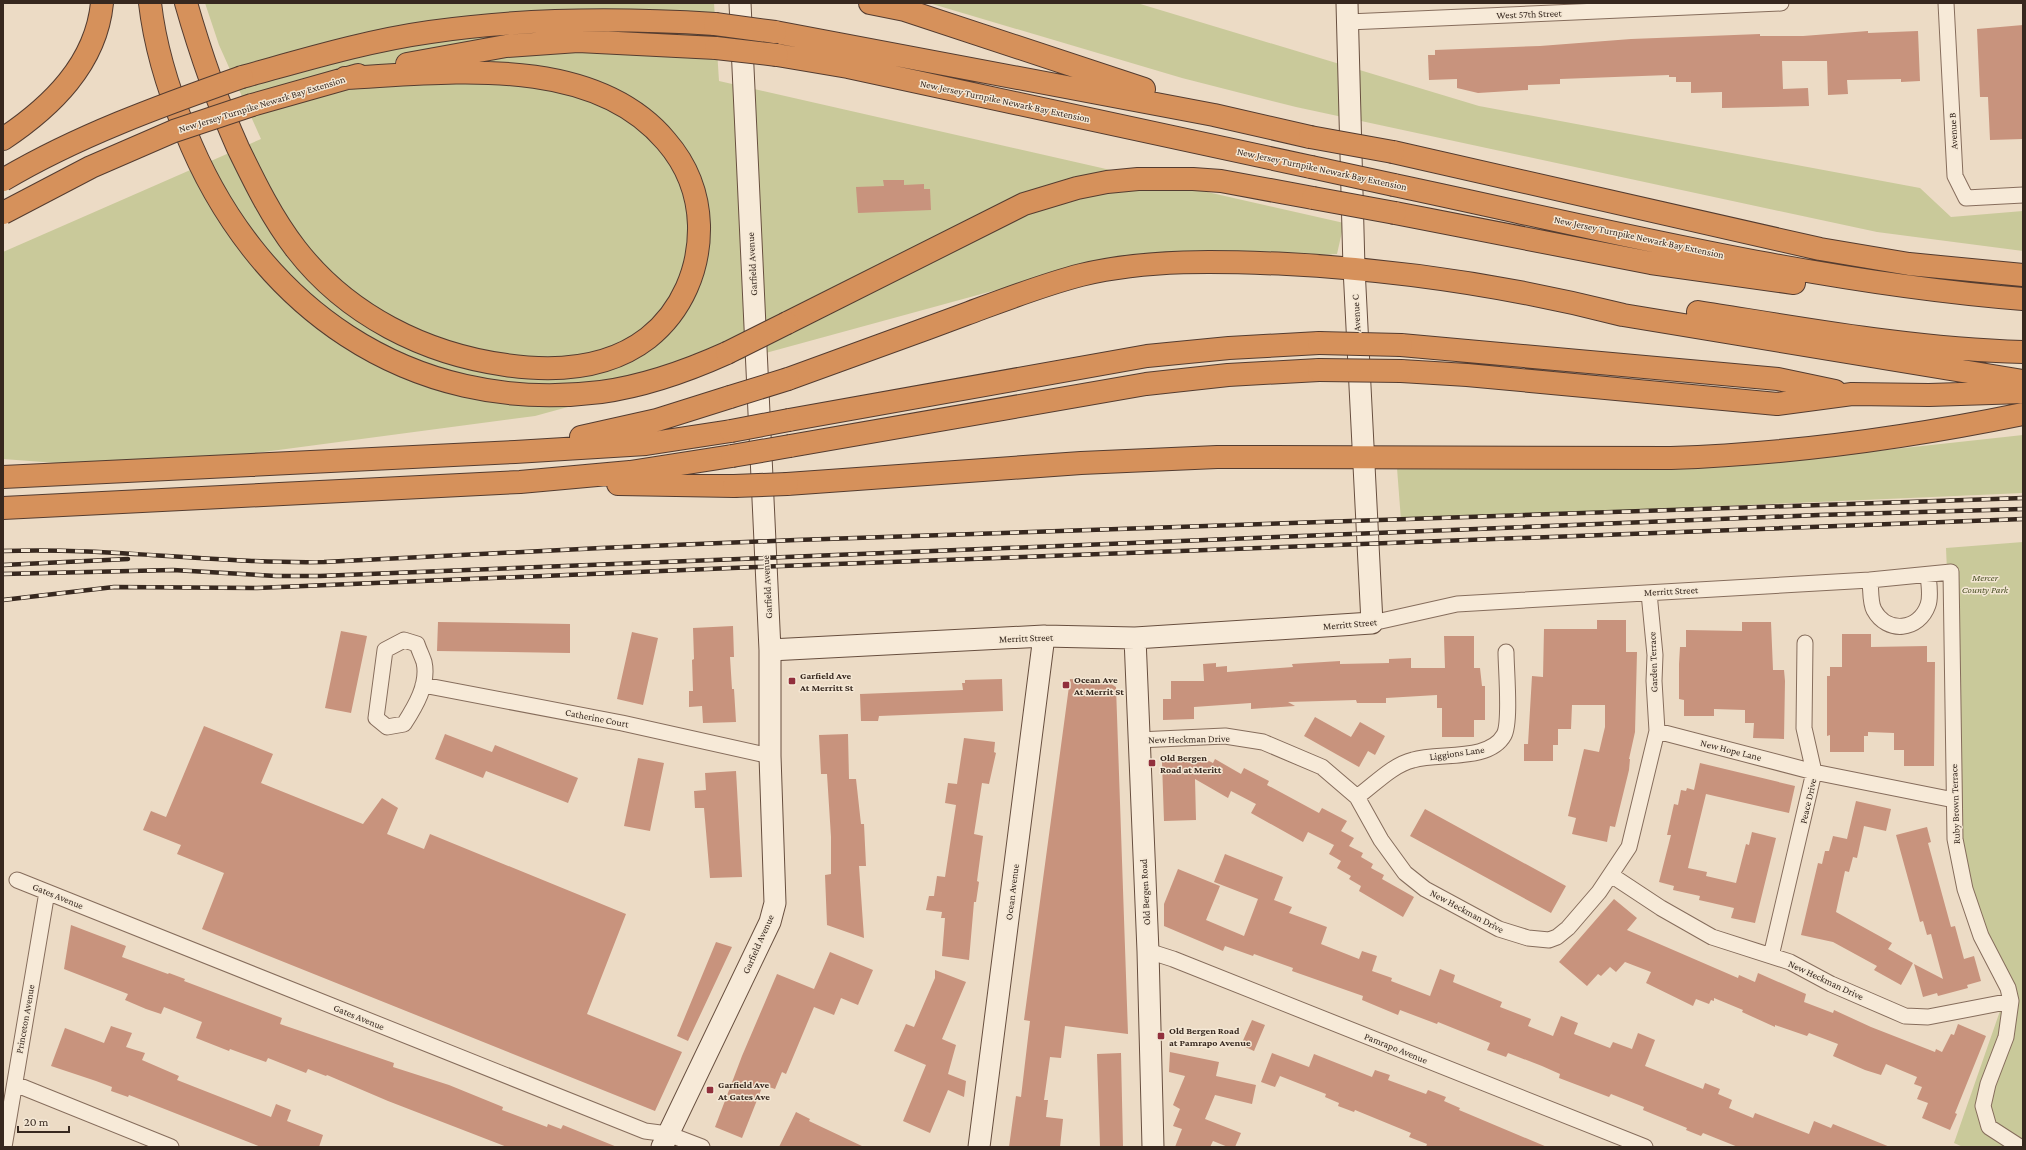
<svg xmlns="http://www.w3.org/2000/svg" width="2026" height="1150" font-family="'Crimson Pro',serif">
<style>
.green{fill:#c9c99a}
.building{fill:#c8937d}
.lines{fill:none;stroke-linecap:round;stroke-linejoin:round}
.street-casing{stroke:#866d5c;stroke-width:17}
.secondary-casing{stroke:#684f3f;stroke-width:23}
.highway-casing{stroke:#543c30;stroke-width:24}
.street{stroke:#f7ead8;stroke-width:15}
.secondary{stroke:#f7ead8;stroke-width:21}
.highway{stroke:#d6915b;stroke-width:22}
.rail-casing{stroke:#37281f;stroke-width:4.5}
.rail{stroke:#f4e7d4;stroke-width:3;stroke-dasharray:9;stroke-linecap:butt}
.highway-bridge-casing{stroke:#543c30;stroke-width:24;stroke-linecap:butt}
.highway-bridge{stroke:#d6915b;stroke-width:22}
.poi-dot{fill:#912f3c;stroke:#f4e7d4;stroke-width:1.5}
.labels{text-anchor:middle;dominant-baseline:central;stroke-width:3;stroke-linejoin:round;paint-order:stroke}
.street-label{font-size:10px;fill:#37281f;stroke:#f4e7d4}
.park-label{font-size:10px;font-style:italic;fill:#4c5227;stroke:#f4e7d4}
.poi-label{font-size:10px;font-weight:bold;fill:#37281f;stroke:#f4e7d4;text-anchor:start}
</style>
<rect width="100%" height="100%" fill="#ecdbc5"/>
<!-- green -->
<path class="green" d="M205,3h509l5,78 625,142 -7,31 -250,11 -552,151 -399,53 -133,-10v-207l258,-113 -42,-94z
M929,3h208l342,103 441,82 31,29 72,-6v40l-146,-19 -581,-125 -114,-29z
M2023,435v58l-622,27 -4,-52 350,-3z
M2023,542v605h-60l-9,-4 54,-155 -48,-116 -14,-324z"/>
<!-- building -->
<path class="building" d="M2023,25v114l-33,1 -2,-43h-8l-3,-68z
M1868,31v2l50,-2 2,50 -19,1v-3l-54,1 1,14 -20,1 -1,-34h-45l1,28 25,-1 1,18 -87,2v-16l-31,1v-11h-15v-5h-7v-2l-109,4v5l-32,1v5l-50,3 -21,-5v-9l-28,1 -1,-25h7v-5l105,-4 91,-7 129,-5v2h43z
M883,180h21v5l20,-1v5h6l1,21 -73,3 -2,-26 28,-1z
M1597,620h29v32h11l-2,80 -6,27h1l-1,11 -14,57 -5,-1 -3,16 -35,-8 4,-16 -8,-2 16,-67 15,3 6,-25v-22h-33l-1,24h-13v16h-5v16h-29v-17h4l4,-68 11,1 1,-48h53z
M438,622l132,2v29l-133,-2z
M1742,622h29l2,48h11l1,11 -1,58 -31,-1 1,-15h-9v-13l-31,-1v7h-30v-16l-5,-1v-35l1,-17h6v-17l56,1z
M733,626l1,31h-4l2,32h2l2,33 -33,1 -1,-17 -13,1v-16h4l-1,-31 2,-1 -1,-31z
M341,631l26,5 -16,77 -26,-5z
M632,632l26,6 -15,67 -26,-6z
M1842,634h29v13l56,-1v16h8l-1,104h-30v-16h-10v-17l-26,-1v4h-4v16h-34v-17l-3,1v-60h3v-9h12z
M1444,636h30v32h6l2,18h3v34h-11v17h-32v-29h-5v-13l-51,3v5h-29l-1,-3 -68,2 7,4 -44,3v-6l-57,4v12l-31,1v-21h8v-18h33l-1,-17 13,-1v4l11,-1v6l66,-5 -1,-3 48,-3v3l49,-1v-4l22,-1v10h34z
M1002,679l1,32 -124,5 -1,5h-17l-1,-27 103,-4 -1,-7h3v-3z
M1070,679l38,3 8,5 12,347 -63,-8 -4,32 -11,-1 -6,43h4l-2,17 17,2 -3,28h-51l7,-51 5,1 4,-34 5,-42 -6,-1z
M1315,717l36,20 9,-15 25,14 -10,19 -7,-4 -9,16 -55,-31z
M204,726l69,28 -12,29 102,41 19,-26 16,10 -11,26 37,15 6,-15 196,80 -39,100 95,38 -27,59 -453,-182 22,-56 -47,-19 4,-9 -38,-15 8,-19 15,6z
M445,734l47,18 3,-7 83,33 -10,25 -82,-32 -3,7 -48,-19z
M848,734l1,45h7l5,45h3l2,42h-7l5,72 -37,-13 -2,-50 6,-1v-37l-4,-63h-6l-2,-39z
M964,738l31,4 -1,10 2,1 -7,31 -7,-1 -8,51 9,2 -6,45 2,1 -3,20h-2l-5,58 -27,-4 3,-38h-4l1,-6 -16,-2 3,-14h5l3,-20 8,1 11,-72 -11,-2 3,-20 9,1z
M638,758l26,5 -14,68 -26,-5z
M1215,759l26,15 3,-6 25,13 -2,4 52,28 3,-5 25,13 -6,10 13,7 -5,8 14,7 -2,4 12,7 -2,4 13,7 -2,4 32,18 -11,20 -44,-26 2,-5 -12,-7 2,-3 -14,-8 4,-7 -12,-7 5,-9 -26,-13 -5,10 -52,-29 5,-9 -25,-13 -3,7 -33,-19 1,41 -32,1 -2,-59 45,-2 6,3z
M1700,763l95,23 -6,27 -83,-19 -18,74 19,4 -1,4 30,7 10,-39 3,1 3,-13 24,6 -21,85 -24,-5 3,-10 -35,-8 1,-4 -27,-6 1,-4 -15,-4 12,-47h-4l7,-31 4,1 3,-15 5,1 1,-3 7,2z
M736,771l6,106 -32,1 -6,-70h-9l-1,-17 12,-1 -1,-17z
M1856,801l35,8 -5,22 -22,-5 -7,32 -4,-1 -4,15 -4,-1 -9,41 56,31 -4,6 25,14 -12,22 -27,-15 3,-4 -44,-24 -32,-7 17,-72 4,1 3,-13h4l4,-15 14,3z
M1425,809l141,77 -15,27 -141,-77z
M1927,827l4,15 -3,1 23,84 4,-1 9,33 10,-3 7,25 -14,4 1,3 -30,8 -1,-3 -14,4 -9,-33 29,15 -12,-45 -4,1 -4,-14 -3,1 -24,-87z
M1225,854l58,23 -9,23 18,7 -3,6 38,14 -6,17 38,15 3,-8 15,5 -5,15 20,7 -1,3 39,15 10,-27 15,6 -2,7 49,20 -2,5 31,12 -3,7 25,10 8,-20 17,7 -4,11 36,14 3,-6 19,7 6,-16 17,7 -10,26 58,23 2,-6 15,6 -2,5 14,6 -3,8 24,10 2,-5 54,21 5,-13 17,7 2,-4 57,23h-152l-35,-14 -2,3 -15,-6 1,-2 -44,-18 1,-3 -33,-13 -2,3 -50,-19 1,-4 -18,-8 -34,-13 -2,4 -19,-7 3,-7 -52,-21 -1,2 -37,-14 -2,5 -36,-15 1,-4 -71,-25 1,-3 -39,-14 -1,2 -28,-10 -2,5 -59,-25v-22l14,-35 42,17 -14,34 38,16 14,-37 -44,-17z
M1614,899l23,19 -10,12 111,48 1,-3 16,7 3,-9 48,21 -2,8 29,11 1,-3 37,17 64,25 1,-3 6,3 9,-18 3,1 4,-11 28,12 -31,77 2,1 -7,16 -28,-12 6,-15 -11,-4 5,-12 -8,-3 3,-7 -31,-13 -5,11 -16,-5 -32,-14 5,-12 -29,-11 -2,3 -32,-11v2l-33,-15 1,-2 -29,-12v3l-3,-1 -2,4 -13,-5 -3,7 -47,-23 5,-11 -26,-10 -9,10 -6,-5 -9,9 -3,-2 -11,12 -28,-24z
M71,925l55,21 -4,11 46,17 1,-1 16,6 -1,2 98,37 -2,6 114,39 -1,4 56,18 54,22 -1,3 45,17 1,-3 13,5 2,-4 54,22h-110l-119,-46 -61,-26 -1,1 -18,-7 -2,4 -38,-15 -2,4 -36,-13 -1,2 -33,-13 6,-16 -38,-15 -3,7 -15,-5 -21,-9 3,-6 -64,-25z
M716,942l16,5 -44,94 -11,-5z
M830,952l43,18 -15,35 -17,-7 -7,17 -20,-8 -28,67 -4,-2 -7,17 -12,-4 -21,53 -27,-11 27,-71 35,-82 37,15z
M935,970l31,12 -24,57 14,6 -8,29 18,7 -2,16 -16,-7 -18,43 -27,-12 23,-56 -32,-14 12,-27 8,3 21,-49z
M1252,1020l13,5 -11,26 -13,-6z
M111,1026l21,7 -6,14 19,6 -3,7 37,16 -2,4 94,37 5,-13 15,6 -4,11 36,14 -4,12h-58l-132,-52 -1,2 -17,-6 1,-4 -16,-6 -45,-15 14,-38 39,15z
M1170,1052l49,10 -3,14 40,9 -4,19 -37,-9 -10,24 36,14 -6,14h-7l-15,-6 -3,6h-35l7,-18 -9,-3 7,-17 -7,-4 12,-29 -16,-4z
M1121,1053l2,94h-23l-3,-93z
M1272,1053l37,14 5,-13 58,23 3,-7 15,5 -2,5 38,14 2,-4 18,7 -2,4 16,7 -1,2 88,37h-121l1,-3 -18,-7 2,-4 -56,-23 -1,2 -16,-6 1,-3 -14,-6 1,-3 -46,-18 -5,11 -14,-5z
M796,1112l14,7 -1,2 55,26h-85z"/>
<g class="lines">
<defs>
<path id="street" d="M1946,3l9,173 11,22 57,-3
M1348,22l433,-19
M1870,580c1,9 0,23 4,30 13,24 45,21 54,-5 3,-8 1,-21 0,-30
M1372,623l85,-19 413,-24 81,-8 4,267 10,50 16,47 27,52 3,13 -5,36 -18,47 -5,22 6,21 31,20
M404,640l13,4c2,6 5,12 7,18 5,22 -9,45 -20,62l-17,3 -11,-9 9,-68z
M423,685l199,38 148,33
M1657,731l157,41 140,28
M1138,740l87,-4 38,6 59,25 35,30 24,43 24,33 20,16 74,40 29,9 21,2 8,-3 11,-9 31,-36 30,-45 28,-116 -3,-50 1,-26 -6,-62
M1357,797c17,-12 35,-32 56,-37 26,-8 76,2 91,-25 7,-13 2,-66 2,-83
M1611,875l50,33 51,29 78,25 41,22 74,32 23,1 83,-16
M17,880l628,251 23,3 34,13
M1148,951l25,8 472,188
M1771,956l43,-184 -10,-44 1,-85
M15,1084l156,63
M4,1147l43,-255"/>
<path id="secondary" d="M1135,638l13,313 5,196
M770,650l274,-14 91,2 237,-15 -18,-355 -7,-265
M662,1147l108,-225 5,-19 -5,-147v-106l-30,-647
M979,1147l65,-511"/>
<path id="highway" d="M150,3c5,44 18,86 35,127 69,175 224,286 416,262 44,-6 86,-21 126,-39
M186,3c14,49 31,98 52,145 17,35 34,70 58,101 51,66 129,105 210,116 49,7 102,4 142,-27 34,-27 52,-69 51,-113 -1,-32 -13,-61 -33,-84 -74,-88 -219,-68 -321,-63
M870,3l35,7 239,79
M775,32l439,83 96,22
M777,55l71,12 463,100
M407,64l99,-18 72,-5 138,7
M242,77c62,-17 124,-36 188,-45 95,-14 189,-14 285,-8
M252,105l106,-30
M3,139c48,-32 93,-75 99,-136
M1393,152l427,97 89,15 114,11
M1394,185c208,44 416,97 629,114
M1395,213l256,50 143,20
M1698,312c108,17 216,37 325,40
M787,323l237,-119 53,-16 30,-6 31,-3h55l28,2 92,17
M1401,345l377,34 57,12
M1401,371l66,4 310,29 75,-10 77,1 94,-3
M788,379c60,-22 119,-43 178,-65 38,-14 76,-29 115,-39 67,-16 137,-14 206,-11 113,6 226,23 336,51l400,66
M789,420l358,-64 82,-8 90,-5
M581,437l76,-17 73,-23
M790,446l356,-62 82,-9 91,-5
M3,477l512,-25 131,-8 85,-13
M618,484l116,2
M787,484l294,-21 136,-6 454,1c119,-4 235,-20 352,-44
M3,508l517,-26 110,-10 102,-16"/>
</defs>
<!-- street casing -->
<use href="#street" class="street-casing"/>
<!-- secondary casing -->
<use href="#secondary" class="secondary-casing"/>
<!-- highway casing -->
<use href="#highway" class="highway-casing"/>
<!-- street -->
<use href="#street" class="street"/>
<!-- secondary -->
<use href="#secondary" class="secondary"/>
<!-- highway -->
<use href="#highway" class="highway"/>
<defs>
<path id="rail" d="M3,551c107,-4 214,13 321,11l277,-14 195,-8 1227,-42
M3,565l125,-6
M3,574l170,-4 103,6h44l1499,-61 204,-6
M3,600l111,-13 143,1 475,-20 1291,-49"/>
</defs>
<!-- rail casing -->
<use href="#rail" class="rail-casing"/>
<!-- rail -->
<use href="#rail" class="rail"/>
<defs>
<path id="highway-bridge" d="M715,24l60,8
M716,48l61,7
M1310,137l83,15
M1311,167l83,18
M3,180c74,-44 157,-74 239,-103
M1313,198l82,15
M3,213l88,-46 83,-36 78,-26
M1319,343l82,2
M727,353l60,-30
M1319,370l82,1
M730,397l58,-18
M731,431l58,-11
M732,456l58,-10
M734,486l53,-2"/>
</defs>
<!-- highway-bridge casing -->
<use href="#highway-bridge" class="highway-bridge-casing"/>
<!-- highway-bridge -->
<use href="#highway-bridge" class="highway-bridge"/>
</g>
<!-- markers -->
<g class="poi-dot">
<rect x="788" y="677" width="8" height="8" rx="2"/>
<rect x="1062" y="681" width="8" height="8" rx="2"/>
<rect x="1148" y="759" width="8" height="8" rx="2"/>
<rect x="1157" y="1032" width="8" height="8" rx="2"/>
<rect x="706" y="1086" width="8" height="8" rx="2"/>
</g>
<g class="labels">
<!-- street labels -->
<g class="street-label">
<text transform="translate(1529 14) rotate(-2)">West 57th Street</text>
<text transform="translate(1005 101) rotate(12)">New Jersey Turnpike Newark Bay Extension</text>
<text transform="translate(262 104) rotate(-17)">New Jersey Turnpike Newark Bay Extension</text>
<text transform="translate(1953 131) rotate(-93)">Avenue B</text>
<text transform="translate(1322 169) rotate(12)">New Jersey Turnpike Newark Bay Extension</text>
<text transform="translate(1639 237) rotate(12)">New Jersey Turnpike Newark Bay Extension</text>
<text transform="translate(752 264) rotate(-93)">Garfield Avenue</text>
<text transform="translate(1356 313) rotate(-93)">Avenue C</text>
<text transform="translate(767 587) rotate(-93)">Garfield Avenue</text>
<text transform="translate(1671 591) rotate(-3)">Merritt Street</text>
<text transform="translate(1350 624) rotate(-5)">Merritt Street</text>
<text transform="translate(1026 638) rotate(-2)">Merritt Street</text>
<text transform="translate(1653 662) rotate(-92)">Garden Terrace</text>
<text transform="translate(597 718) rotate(11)">Catherine Court</text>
<text transform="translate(1189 739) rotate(-1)">New Heckman Drive</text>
<text transform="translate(1731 750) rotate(14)">New Hope Lane</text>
<text transform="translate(1457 753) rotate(-8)">Liggions Lane</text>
<text transform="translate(1808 801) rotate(-77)">Peace Drive</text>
<text transform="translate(1955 804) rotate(-92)">Ruby Brown Terrace</text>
<text transform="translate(1012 892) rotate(-83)">Ocean Avenue</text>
<text transform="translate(1145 892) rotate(-93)">Old Bergen Road</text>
<text transform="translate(58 896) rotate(22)">Gates Avenue</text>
<text transform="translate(1467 911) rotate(28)">New Heckman Drive</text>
<text transform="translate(758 944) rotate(-66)">Garfield Avenue</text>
<text transform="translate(1826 980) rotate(25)">New Heckman Drive</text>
<text transform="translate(359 1017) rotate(22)">Gates Avenue</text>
<text transform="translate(25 1019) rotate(-80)">Princeton Avenue</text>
<text transform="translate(1396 1048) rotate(22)">Pamrapo Avenue</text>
</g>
<!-- park labels -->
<g class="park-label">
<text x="1985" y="577">Mercer<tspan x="1985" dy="12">County Park</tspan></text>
</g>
<!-- poi labels -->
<g class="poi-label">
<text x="800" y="675">Garfield Ave<tspan x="800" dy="12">At Merritt St</tspan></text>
<text x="1074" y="679">Ocean Ave<tspan x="1074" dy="12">At Merrit St</tspan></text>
<text x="1160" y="757">Old Bergen<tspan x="1160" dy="12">Road at Meritt</tspan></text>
<text x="1169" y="1030">Old Bergen Road<tspan x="1169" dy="12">at Pamrapo Avenue</tspan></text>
<text x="718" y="1084">Garfield Ave<tspan x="718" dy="12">At Gates Ave</tspan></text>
</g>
</g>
<!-- border -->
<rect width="2026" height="1150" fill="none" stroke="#37281f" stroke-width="8"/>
<!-- scale -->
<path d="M18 1126v6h51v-6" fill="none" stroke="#37281f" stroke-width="2"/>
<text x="24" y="1126" font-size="12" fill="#37281f" stroke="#f4e7d4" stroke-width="3" paint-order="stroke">20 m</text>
</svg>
